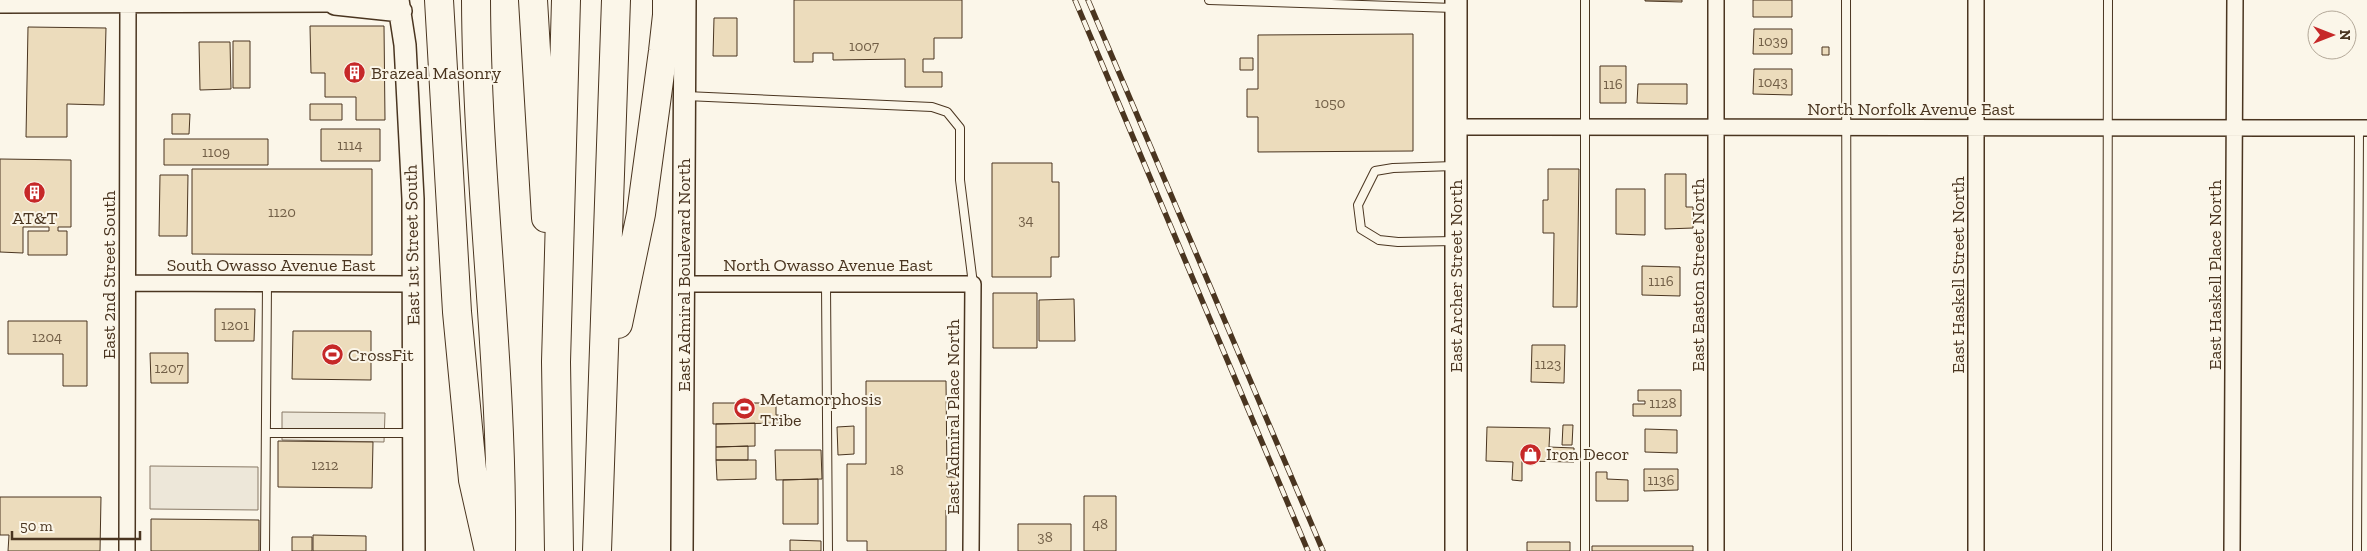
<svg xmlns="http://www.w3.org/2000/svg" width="2367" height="551" font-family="'Zilla Slab',serif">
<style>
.parking{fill:#ede7d9;stroke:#887966}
.building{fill:#ecdcbc;stroke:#4a3520}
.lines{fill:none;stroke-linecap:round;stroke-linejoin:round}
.lane-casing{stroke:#4a3520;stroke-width:10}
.street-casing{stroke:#4a3520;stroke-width:18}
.secondary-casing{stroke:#4a3520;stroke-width:24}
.highway-casing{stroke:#4a3520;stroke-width:30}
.lane{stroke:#fbf6e9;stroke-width:8}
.street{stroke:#fbf6e9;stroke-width:15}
.secondary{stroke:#fbf6e9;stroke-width:21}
.highway{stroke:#fbf6e9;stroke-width:28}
.rail-casing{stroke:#4a3520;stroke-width:5.5}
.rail{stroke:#fbf6e9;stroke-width:4;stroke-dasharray:11;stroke-linecap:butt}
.labels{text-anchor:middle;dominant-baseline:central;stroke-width:4;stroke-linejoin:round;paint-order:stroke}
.number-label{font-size:15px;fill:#725f47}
.poi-label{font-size:18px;fill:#4a3520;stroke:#fbf6e9;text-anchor:start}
.street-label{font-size:18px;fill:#4a3520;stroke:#fbf6e9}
</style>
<rect width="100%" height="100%" fill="#fbf6e9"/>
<!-- parking -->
<path class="parking" d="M282,412l103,1 -1,29 -102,-2z
M150,466l108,1v43l-108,-1z"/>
<!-- building -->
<path class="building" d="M794,0h168v38h-28v21h-11v13h19v15h-37v-28l-72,1v-7h-20v9h-19z
M1645,0h37v2l-37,-1z
M1753,0h39v17h-39z
M714,18h23v38h-24z
M310,26h74l1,94h-29v-23h-31v-24h-14z
M28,27l78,1 -2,77 -37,-1v33h-41z
M1754,29h38v25h-39z
M1413,34v117l-155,1v-35h-11v-28h11v-54z
M233,41h17v47h-17z
M199,42h31l1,47 -31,1z
M1822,47h7v8h-7z
M1240,58h13v12h-13z
M1600,66h26v37h-26z
M1754,69h38v26l-39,-1z
M1638,84h49v20l-50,-1z
M310,104h32v16h-32z
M172,114h18l-1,20h-17z
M321,129h59v32h-59z
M164,139h104v26h-104z
M0,159l71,1v67h-13v4h9v24h-39v-24h21v-4h-26v26l-23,-1z
M992,163h60v19h7v75h-8v20h-59z
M192,169h180v86l-180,-1z
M1548,169h31l-2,138h-24l1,-74h-11v-33h5z
M1665,174h21v33h7v21l-28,1z
M160,175h28l-1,61h-28z
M1616,189h29v46l-29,-1z
M1642,266l38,1v29l-38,-1z
M993,293h44v55h-44z
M1074,299l1,42h-36v-41z
M215,309h40l-1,32h-39z
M8,321h79v65h-24v-32h-55z
M293,331h78v49l-79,-1z
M1532,345h33l-1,38 -33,-1z
M150,353h38v30h-37z
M866,381h80l1,96h11v33h-12v41h-79v-10h-20v-77h19z
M1638,390h43v26h-48v-12h12v-3h-7z
M713,403h63v12h12v8l-75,1z
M755,423v23l-39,1v-23z
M1563,425h10l-1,20h-10z
M854,426v28l-16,1 -1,-28z
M1487,427l63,1 -1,19 25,1v14l-52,-1v20l-10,-1 1,-18 -27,-1z
M1645,429l32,1v23l-32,-1z
M278,441l95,1 -1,46 -94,-1z
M748,446v14h-32v-13z
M775,450h46l1,29 -46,1z
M716,460h40v19l-39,1z
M1644,469h34v21l-34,1z
M1596,472h11v7l21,1v21h-32z
M818,479v45h-35v-44z
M1084,496h32v55h-32z
M0,497h101l-1,54h-92l1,-16h-9z
M151,519l108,1v31h-108z
M1018,524h53v27h-53z
M313,535l53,1v15h-53z
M292,537h20v14h-20z
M790,540l31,1v10h-31z
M1527,542h43v9h-43z
M1592,546h101v5h-101z"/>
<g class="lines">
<defs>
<path id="lane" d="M1209,0l245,8
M1585,0v551
M1846,0l1,551
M686,96l246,11 15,5 13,16v52l13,104
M1454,166l-61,2 -18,3 -17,34 3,24 18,11 19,2 57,-1
M826,285l2,266
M266,433h147
M265,551l2,-268
M2107,551l1,-551
M2357,551l2,-423"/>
<path id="street" d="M1976,0v551
M0,5l335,-1
M1456,127l911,1
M128,283l285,1
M684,284h289l-2,267
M127,551l1,-551
M1716,551v-551
M2232,551l3,-551"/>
<path id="secondary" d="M398,0l7,45 8,154 1,352
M1456,0v551
M335,4l66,7
M682,551l3,-551"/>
<path id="highway" d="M439,0l18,312 16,168 16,71
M476,0c1,184 27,367 25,551
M533,0l13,218
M618,324l23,-110 22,-163 4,-36v-15
M559,551l-3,-189 10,-362
M597,551l19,-551"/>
</defs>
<!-- lane casing -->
<use href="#lane" class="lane-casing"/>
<!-- street casing -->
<use href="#street" class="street-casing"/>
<!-- secondary casing -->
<use href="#secondary" class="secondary-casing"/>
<!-- highway casing -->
<use href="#highway" class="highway-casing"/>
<!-- lane -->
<use href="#lane" class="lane"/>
<!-- street -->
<use href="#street" class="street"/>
<!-- secondary -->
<use href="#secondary" class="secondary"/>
<!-- highway -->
<use href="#highway" class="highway"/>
<defs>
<path id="rail" d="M1075,0l233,551
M1088,0l235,551"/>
</defs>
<!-- rail casing -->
<use href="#rail" class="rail-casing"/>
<!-- rail -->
<use href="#rail" class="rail"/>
</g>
<!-- icons -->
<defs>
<symbol id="building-disc" viewBox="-11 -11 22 22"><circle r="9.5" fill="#c62828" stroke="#fbf6e9"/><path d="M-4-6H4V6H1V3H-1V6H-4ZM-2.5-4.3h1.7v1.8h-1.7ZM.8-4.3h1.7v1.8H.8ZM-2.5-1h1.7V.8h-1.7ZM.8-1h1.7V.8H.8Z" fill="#fff"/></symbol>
<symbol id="stadium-disc" viewBox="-11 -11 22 22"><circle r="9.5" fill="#c62828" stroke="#fbf6e9"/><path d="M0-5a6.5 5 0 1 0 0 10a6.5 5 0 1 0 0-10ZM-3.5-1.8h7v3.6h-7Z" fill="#fff"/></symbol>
<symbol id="shop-disc" viewBox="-11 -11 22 22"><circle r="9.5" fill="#c62828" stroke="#fbf6e9"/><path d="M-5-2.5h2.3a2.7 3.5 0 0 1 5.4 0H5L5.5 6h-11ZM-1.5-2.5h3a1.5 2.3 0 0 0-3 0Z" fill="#fff"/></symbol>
</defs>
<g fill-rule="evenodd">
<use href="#building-disc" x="342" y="60" width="25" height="25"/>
<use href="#building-disc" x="22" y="180" width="25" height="25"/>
<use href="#stadium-disc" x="320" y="342" width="25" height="25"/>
<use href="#stadium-disc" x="732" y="396" width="25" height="25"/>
<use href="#shop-disc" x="1518" y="442" width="25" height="25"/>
</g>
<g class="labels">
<!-- number labels -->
<g class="number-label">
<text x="1773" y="41">1039</text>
<text x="864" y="46">1007</text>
<text x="1773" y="82">1043</text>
<text x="1613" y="84">116</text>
<text x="1330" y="103">1050</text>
<text x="350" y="145">1114</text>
<text x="216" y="152">1109</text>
<text x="282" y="212">1120</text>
<text x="1026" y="220">34</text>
<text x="1661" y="281">1116</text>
<text x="235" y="325">1201</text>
<text x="47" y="337">1204</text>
<text x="1548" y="364">1123</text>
<text x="169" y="368">1207</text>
<text x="1663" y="403">1128</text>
<text x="325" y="465">1212</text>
<text x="897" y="470">18</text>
<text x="1661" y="480">1136</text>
<text x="1100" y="524">48</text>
<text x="1045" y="537">38</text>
</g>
<!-- poi labels -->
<g class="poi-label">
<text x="371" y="73">Brazeal Masonry</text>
<text x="35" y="218" text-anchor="middle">AT&amp;T</text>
<text x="348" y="355">CrossFit</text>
<text x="760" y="399">Metamorphosis<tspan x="760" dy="21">Tribe</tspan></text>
<text x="1546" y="454">Iron Decor</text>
</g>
<!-- street labels -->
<g class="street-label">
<text x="1911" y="109">North Norfolk Avenue East</text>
<text transform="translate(412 245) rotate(-91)">East 1st Street South</text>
<text x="271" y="265">South Owasso Avenue East</text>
<text x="828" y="265">North Owasso Avenue East</text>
<text transform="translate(109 275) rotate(-90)">East 2nd Street South</text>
<text transform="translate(684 275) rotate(-90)">East Admiral Boulevard North</text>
<text transform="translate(1698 275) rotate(-90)">East Easton Street North</text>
<text transform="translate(1958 275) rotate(-90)">East Haskell Street North</text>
<text transform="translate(2215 275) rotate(-90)">East Haskell Place North</text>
<text transform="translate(1456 276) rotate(-90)">East Archer Street North</text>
<text transform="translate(953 417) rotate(-90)">East Admiral Place North</text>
</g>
</g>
<!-- north arrow -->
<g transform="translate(2332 35) rotate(90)"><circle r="24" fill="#fbf6e9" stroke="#b4a999"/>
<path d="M0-4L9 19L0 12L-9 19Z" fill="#c62828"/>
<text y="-8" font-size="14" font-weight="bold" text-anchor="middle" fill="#4a3520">N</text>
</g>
<!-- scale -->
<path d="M12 531v8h128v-8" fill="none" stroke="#4a3520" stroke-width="2.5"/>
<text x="20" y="531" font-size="15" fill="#4a3520" stroke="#fbf6e9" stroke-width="4" paint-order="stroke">50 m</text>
</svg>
